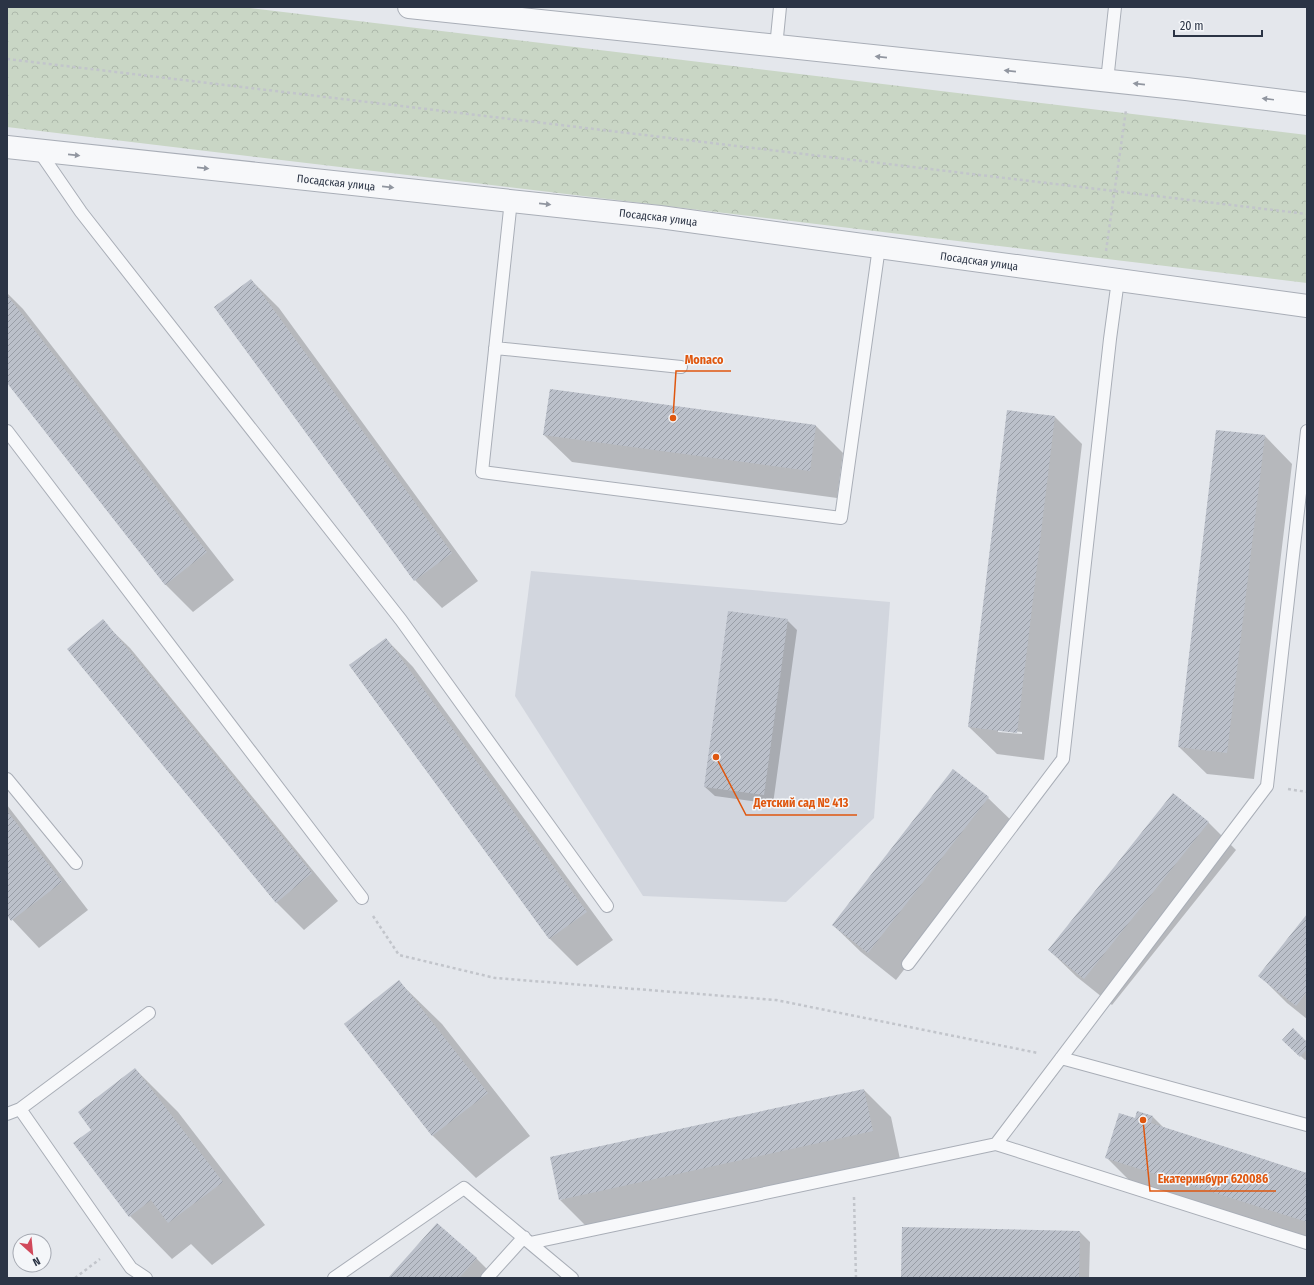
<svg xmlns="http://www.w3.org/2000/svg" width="1314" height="1285" font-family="'Fira Sans Condensed',sans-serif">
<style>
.built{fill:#d2d6de}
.park{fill:url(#park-crowns)}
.shadow{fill:#0003;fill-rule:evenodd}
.building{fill:url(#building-hatch)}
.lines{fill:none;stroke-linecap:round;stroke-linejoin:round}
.service-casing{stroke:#a9aeb7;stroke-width:14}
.tertiary-casing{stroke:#a9aeb7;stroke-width:24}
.path{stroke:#c2c5cb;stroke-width:2.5;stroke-dasharray:3 3;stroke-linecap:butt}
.service{stroke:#f7f8fa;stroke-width:12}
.tertiary{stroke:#f7f8fa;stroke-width:22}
.oneway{fill:#9196a0}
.labels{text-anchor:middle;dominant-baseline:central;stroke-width:3;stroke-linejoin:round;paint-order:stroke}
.street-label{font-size:11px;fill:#2b3445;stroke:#f4f6f9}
.leader{fill:none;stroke:#df570f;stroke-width:1.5}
.callout-dot{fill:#df570f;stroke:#f4f6f9;stroke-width:1.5}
.callout-label{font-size:12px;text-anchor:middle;font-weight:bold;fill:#df570f;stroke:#f4f6f9;stroke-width:3;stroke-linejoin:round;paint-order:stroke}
</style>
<defs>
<pattern id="park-crowns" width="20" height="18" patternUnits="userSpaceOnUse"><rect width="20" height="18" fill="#c9d6c5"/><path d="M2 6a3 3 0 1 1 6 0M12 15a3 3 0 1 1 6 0" fill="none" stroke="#adb8ab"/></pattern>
<pattern id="building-hatch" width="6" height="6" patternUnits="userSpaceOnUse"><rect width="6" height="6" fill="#bbc0ca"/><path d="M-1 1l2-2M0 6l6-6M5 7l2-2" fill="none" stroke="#989da6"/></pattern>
</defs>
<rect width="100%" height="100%" fill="#e4e7ec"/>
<!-- built -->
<path class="built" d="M531,571l359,31 -16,216 -88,84 -143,-6 -128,-200z"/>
<!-- park -->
<path class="park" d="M7,7h235l1065,128v148l-1300,-156z"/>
<!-- shadow -->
<path class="shadow" d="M251,280l28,28 199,273 -36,27 -27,-28z
M7,293l16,16 211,271 -41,32 -28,-28 -158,-203z
M1008,411l47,6 27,27 -38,316 -47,-6 -28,-27zM998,730l24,2v2l-24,-2z
M816,426l27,27 -6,45 -265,-36 -28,-27z
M1217,431l48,5 27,28 -38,315 -47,-5 -28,-27z
M787,620l10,10 -24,174 -58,-8 -10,-9z
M102,621l28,27 208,253 -34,29 -27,-27 -209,-254z
M386,639l27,28 200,273 -36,26 -27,-27 -200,-273z
M953,771l35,27 28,27 -120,155 -35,-28 -28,-27z
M7,805l81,105 -49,38 -32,-34z
M1208,822l28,28 -124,155 -35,-28 -28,-27z
M1307,916v103l-20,-16 -27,-27z
M399,982l43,42 88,112 -54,42 -43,-42 -88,-112z
M1284,1040l23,3v16l-2,1z
M135,1069l43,43 87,113 -53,40 -21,-21 -19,15 -42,-43 -37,-86z
M864,1090l27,27 9,42 -313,68 -27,-27z
M1138,1112l15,5 12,12 142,45v66l-173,-55 -28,-28 30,-38z
M1080,1232l10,10 -1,36h-187z
M476,1258l20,20h-107z"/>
<!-- building -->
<path class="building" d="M251,279l201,274 -38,28 -200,-274z
M7,295l200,257 -42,33 -158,-202z
M550,389l266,36 -6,46 -267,-36z
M1007,410l48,6 -38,317 -49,-6z
M1216,430l49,5 -38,318 -49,-6z
M728,611l60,8 -24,176 -60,-8z
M103,619l209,254 -36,30 -209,-254z
M386,638l201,274 -38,27 -200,-274z
M953,769l36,28 -121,156 -36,-28z
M1173,793l36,29 -125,157 -36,-29z
M7,811l55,71 -51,39 -4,-6z
M1307,914v78l-11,14 -38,-30z
M399,980l89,113 -56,43 -88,-112z
M1293,1028l14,14v7l-7,8 -18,-17z
M135,1068l88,114 -55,41 -17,-23 -22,17 -56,-74 18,-13 -13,-18z
M864,1089l9,42 -314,69 -9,-43z
M1137,1111l16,5 -2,7 156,50v49l-202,-64 14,-45 16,5z
M437,1223l40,35 -18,20h-71z
M902,1227l178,4 -1,47h-178z"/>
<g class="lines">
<defs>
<path id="service" d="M776,47l4,-40
M1107,81l8,-74
M39,151l42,61 320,408 206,286
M511,200l-29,272 359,46 38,-271
M495,348l186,19
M7,431l355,467
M1307,431l-40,355 -271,358 311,99
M7,779l69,84
M908,964l155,-205 47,-420 8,-59
M1061,1058l246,67
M20,1109l129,-96
M7,1114l13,-5 111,159 15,10
M530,1243l42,35
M334,1278l130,-90 66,55 466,-99
M487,1278l37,-41"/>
<g id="tertiary">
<path d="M409,7l777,82 121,15"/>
<path id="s1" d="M7,147l653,70 647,89"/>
</g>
</defs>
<!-- service casing -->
<use href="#service" class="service-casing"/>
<!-- tertiary casing -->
<use href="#tertiary" class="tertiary-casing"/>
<!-- path -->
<path class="path" d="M7,59l1300,155
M1106,251l20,-141
M1288,789l19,3
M373,916l26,39 96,23 281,22 262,53
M854,1197l2,81
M75,1278l25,-19"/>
<!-- service -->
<use href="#service" class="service"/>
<!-- tertiary -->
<use href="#tertiary" class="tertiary"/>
</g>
<!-- one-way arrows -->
<defs><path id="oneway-solid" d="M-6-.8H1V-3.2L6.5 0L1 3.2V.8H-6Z"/></defs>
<g class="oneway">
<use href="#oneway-solid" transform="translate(881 57) rotate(-174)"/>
<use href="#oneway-solid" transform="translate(1010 71) rotate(-174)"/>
<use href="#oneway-solid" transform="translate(1139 84) rotate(-174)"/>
<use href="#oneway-solid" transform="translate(1268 99) rotate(-173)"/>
<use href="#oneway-solid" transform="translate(74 155) rotate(6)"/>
<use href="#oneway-solid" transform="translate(203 168) rotate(6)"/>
<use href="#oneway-solid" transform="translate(388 187) rotate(6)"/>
<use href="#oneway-solid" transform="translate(545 204) rotate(6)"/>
</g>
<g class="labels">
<!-- street labels -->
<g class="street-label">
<text stroke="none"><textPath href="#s1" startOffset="331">Посадская улица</textPath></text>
<text stroke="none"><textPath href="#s1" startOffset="655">Посадская улица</textPath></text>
<text stroke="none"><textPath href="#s1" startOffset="979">Посадская улица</textPath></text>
</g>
</g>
<!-- callouts -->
<path class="leader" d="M673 418L676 371H731M716 757L746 815H857M1143 1120L1150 1191H1276"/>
<g class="callout-dot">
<circle cx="673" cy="418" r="4"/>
<circle cx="716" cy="757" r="4"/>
<circle cx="1143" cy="1120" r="4"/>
</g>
<g class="callout-label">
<text x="704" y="364">Monaco</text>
<text x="801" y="807">Детский сад № 413</text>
<text x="1213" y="1183">Екатеринбург 620086</text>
</g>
<!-- border -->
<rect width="1314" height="1285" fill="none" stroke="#2b3445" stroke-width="16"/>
<!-- north arrow -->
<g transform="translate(32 1253) rotate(153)"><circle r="19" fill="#f4f6f9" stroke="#a4a8b1"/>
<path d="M0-3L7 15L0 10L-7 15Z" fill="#d1495b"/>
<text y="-6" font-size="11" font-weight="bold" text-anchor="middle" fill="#2b3445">N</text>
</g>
<!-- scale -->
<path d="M1174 30v6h88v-6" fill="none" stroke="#2b3445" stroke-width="2"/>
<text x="1180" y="30" font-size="12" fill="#2b3445" stroke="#f4f6f9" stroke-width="3" paint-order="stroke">20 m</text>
</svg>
